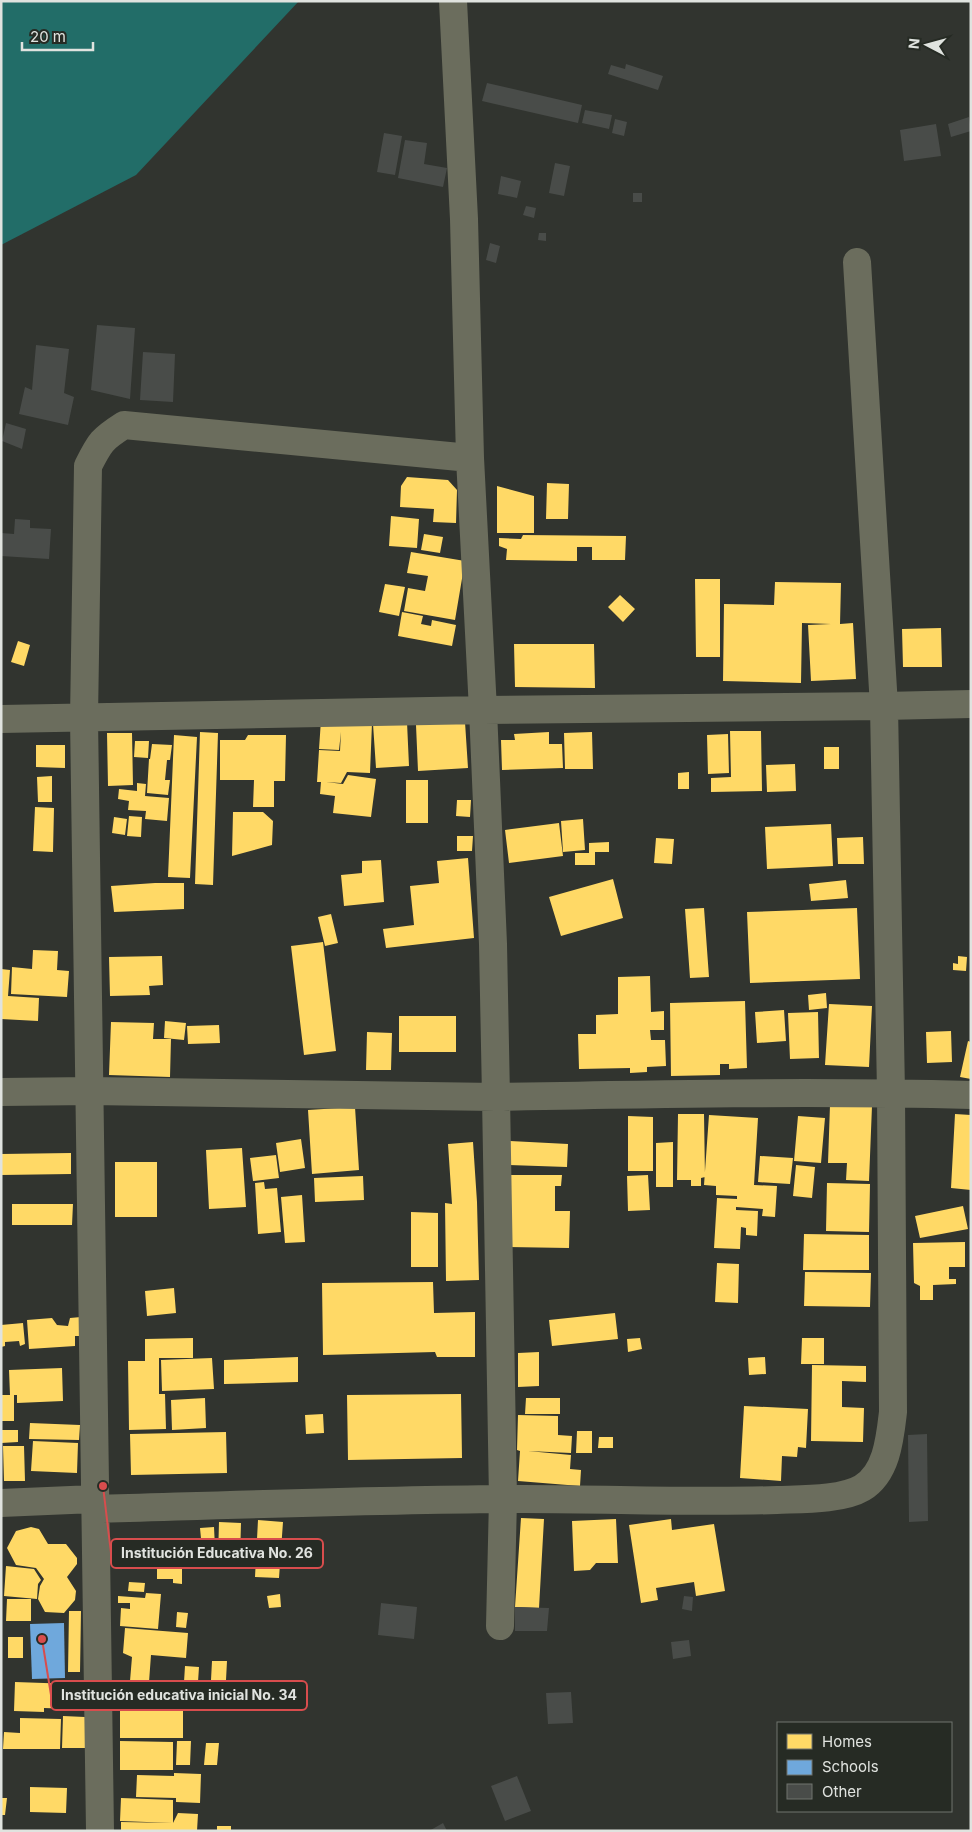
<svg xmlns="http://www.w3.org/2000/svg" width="972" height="1832" font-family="Inter,sans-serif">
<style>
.water{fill:#226d68}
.homes{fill:#ffd966}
.schools{fill:#6fa8dc}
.building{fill:#494c49}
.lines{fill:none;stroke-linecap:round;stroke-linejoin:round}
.minor{stroke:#6b6d5d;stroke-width:28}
.leader{fill:none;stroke:#d84d4d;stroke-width:2}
.callout-dot{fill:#d84d4d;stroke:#262b24;stroke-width:2}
.callout{fill:#262b24;stroke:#d84d4d;stroke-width:2}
.callout-label{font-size:14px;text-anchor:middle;font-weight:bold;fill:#e0e3df}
</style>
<rect width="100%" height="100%" fill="#31342f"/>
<!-- water -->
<path class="water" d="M1,1h298l-163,174 -135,70z"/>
<!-- homes -->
<path class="homes" d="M407,477l41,3 9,10 -1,33 -23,-1 1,-13 -34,-2 1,-21z
M547,483l22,1 -1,35h-22z
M497,486l37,10v37h-37z
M391,516l28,3 -2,29 -28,-2z
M424,534l19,3 -3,16 -19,-3z
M523,535l103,1 -1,24h-33v-13h-15v14l-71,-1 1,-11 -8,-3v-8l22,1z
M411,552l54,9 -10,59 -51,-9 4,-23 17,3 3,-15 -21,-3z
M695,579h25v78h-24z
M775,582l66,1 -1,41 13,-1 3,56 -45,2 -3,-56 23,-1 -29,-1 -1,60 -78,-2 1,-77 50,1z
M385,584l20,3 -6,29 -20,-4z
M620,595l15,14 -12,13 -15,-15z
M402,612l21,4 -2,8 10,2 1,-6 24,5 -4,21 -54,-10z
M941,628l1,39h-39l-1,-38z
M18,641l12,4 -6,21 -13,-4z
M514,644h80l1,44 -80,-1z
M321,720l51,3 -2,50 -23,-1 -6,11 -15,-1 17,2 5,-9 28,4 -5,38 -38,-4 2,-17 -15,-2 1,-12h-4l2,-32 21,1 1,-19 -2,18 -20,-1z
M407,722l2,44 -33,2 -3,-44z
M465,722l3,46 -50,3 -2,-46z
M730,731h31l1,60 -51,1v-14l20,-1z
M200,732l18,1 -5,152 -18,-1z
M549,732v12h13l1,24 -61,2 -1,-30h14l-1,-6z
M592,732l1,37h-28l-1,-36z
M107,733h25l1,52 -25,1z
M728,734l1,39 -21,1 -1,-39z
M174,735l23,2 -7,141 -22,-1z
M248,735h38l-1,46h-11v26h-21l1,-27h-34v-40h25z
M135,741h14l-1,17 -14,-1z
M152,744l20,1 -2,15h-3l-2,20h5l-2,15 -21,-2 2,-34h1z
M36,745h29v23l-29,-1z
M824,747h15v22h-15z
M795,764l1,27 -29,1 -1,-27z
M689,772v17h-11v-16z
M52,776v26h-14l-1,-25z
M406,780h22v43h-22z
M137,783l9,1 -1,12 24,2 -2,23 -22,-2 1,-8 -18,-1 1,-9 -11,-2 1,-10 18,2z
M457,800h14l-1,17 -14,-1z
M35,807l19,1 -1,44 -20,-1z
M233,812h30l10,9 -1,24 -40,11z
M129,816l13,1 -1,20 -14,-1z
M114,817l13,2 -2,16 -13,-2z
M583,819l2,31 -22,2 -2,-31z
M559,823l4,33 -54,7 -4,-33z
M831,824l2,42 -66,3 -2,-42z
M457,836h16l-1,15h-15z
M863,837l1,27h-26l-1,-26z
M656,838l18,1 -2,25 -18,-1z
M609,842v10h-14v13h-20v-12h14v-10z
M468,858l6,80 -88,10 -3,-19 31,-4 -4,-39 29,-3 -2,-22z
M381,860l3,42 -40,4 -3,-31 21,-2v-12z
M613,879l10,39 -62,18 -12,-39z
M846,880l2,18 -37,3 -2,-17z
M155,883h29v26l-70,3 -3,-26z
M704,908l5,69 -19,1 -5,-69z
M857,908l3,71 -110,4 -3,-71z
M331,914l7,29 -13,3 -7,-29z
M323,942l13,109 -32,4 -13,-109z
M33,950l25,1 -1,19 12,1 -2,26 -56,-3 1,-27 20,2z
M162,956l1,29 -14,1 1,9 -40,1 -1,-39z
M958,956l9,1 -1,14 -13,-1v-7l5,1z
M1,969l9,1 -2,26 31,2 -1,23 -37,-2z
M650,976l1,36 13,-1v19h-14l1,10h14l1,26 -19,1v5l-17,1v-5l-51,1 -1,-35h18v-19l22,-1v-37z
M826,993l1,15 -18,2 -1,-15z
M745,1001l2,67 -18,1v-5h-9v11l-49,1 -1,-73z
M829,1004l43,2 -3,61 -44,-2z
M784,1010l2,31 -29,2 -2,-31z
M818,1012l1,46 -29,1 -2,-46z
M399,1016h57v36h-57z
M165,1021l21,2 -2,17 -20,-2z
M111,1022l43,1 -1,16h18l-1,38 -61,-2z
M219,1025l1,18 -32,1 -1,-18z
M951,1031l1,31 -25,1 -1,-31z
M367,1032l25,1 -1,37h-25z
M968,1041l3,1v37l-11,-2z
M830,1105l42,1 -3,75 -23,-1 1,-17h-19z
M355,1107l4,63 -47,4 -4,-64z
M678,1114h26l1,63 -4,1v8h-10v-6h-14z
M955,1114l16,1v75l-20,-2z
M709,1115l49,3 -4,67 23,1 -2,31 -13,-1 1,-7 -27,-2v3l22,1 -1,25 -11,-1v-7l-5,-1 -1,22 -26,-1 3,-50 20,1v-3l-21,-1v-9l-12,-1z
M628,1116l25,1v54h-25z
M798,1116l27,2 -4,45 -27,-2z
M301,1139l4,29 -25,4 -4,-29z
M510,1141l58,3 -1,23 -58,-2z
M473,1142l4,60 2,78 -33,1 -1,-78 7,1 -4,-60z
M673,1142v45h-17v-44z
M242,1148l4,59 -37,2 -3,-59z
M71,1153v21l-70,1v-21z
M276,1155l3,23 -26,3 -3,-23z
M760,1156l33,2 -3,26 -32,-2z
M115,1162h42v55h-42z
M796,1165l19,2 -3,31 -19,-2z
M510,1175h52l-1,11h-6v25h15l-1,37 -61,-1z
M648,1175l2,35 -22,1 -1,-35z
M363,1176l1,24 -49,2 -1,-24z
M264,1182l1,7 12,-1 4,44 -23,2 -3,-51z
M827,1183l43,1 -1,48 -43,-1z
M302,1195l3,47 -20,1 -4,-46z
M12,1204h61l-1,21h-60z
M963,1206l5,23 -48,9 -5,-22z
M411,1212l27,1v54h-27z
M804,1234l65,1v35h-66z
M965,1242v25h-16v12h7v5l-23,1v15h-13v-14l-6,-3 -1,-40z
M717,1263l22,1 -1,39 -23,-1z
M805,1272l66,1 -1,34 -66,-1z
M433,1282l1,31 41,-1v45h-38l-2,-5 -112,3 -1,-72z
M174,1288l2,25 -29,3 -2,-25z
M615,1313l3,26 -66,7 -3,-26z
M81,1317l1,19h-7v10l-46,3 -2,-29 25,-2 5,7 11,1 2,-8z
M23,1323l2,21 -5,2 -1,-5 -14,1v4l-4,1v-22z
M193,1338v20h-34v36h6l1,35 -37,1 -1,-69h17v-22z
M640,1338l2,11 -14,3 -1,-13z
M802,1338h22v26h-23z
M539,1352v34l-21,1v-34z
M298,1357v25l-74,2v-24z
M765,1357l1,17 -17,1 -1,-17z
M212,1358l2,31 -52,2 -1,-31z
M812,1365l54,1v16l-24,-1v26l22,1 -1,34 -52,-1z
M62,1368l1,33 -46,2v-8h-3v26h-13v-26h9l-1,-25z
M461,1394l1,64 -114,2 -1,-65z
M205,1398l1,30 -34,2 -1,-30z
M526,1398h34v16h-35z
M744,1406l64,3 -2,39 -8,-1 -1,10 -15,-1 -1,25 -41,-3z
M323,1414l1,19 -18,1 -1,-19z
M518,1415l40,1v19l14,1 -1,17 -43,-2 43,4 -1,14 11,1 -1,16 -62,-5 2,-30 -3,-1z
M30,1423l50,2 -1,15 -50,-1z
M1,1430h17v12l-17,1z
M577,1431h15v22h-16z
M226,1432l1,41 -96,2 -1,-41z
M599,1437h14v11h-15z
M33,1441l45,2 -1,30 -46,-2z
M3,1446h21l1,35h-21z
M521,1518l23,1 -5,89 -24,-1z
M616,1519l2,44h-22l-6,7 -16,1 -2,-50z
M671,1519l1,11 42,-6 11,67 -29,5 -2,-14 -38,6 2,12 -17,3 -12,-78z
M258,1520l25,2 -4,56 -24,-1z
M219,1522l22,1 -1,36h-22z
M31,1527l8,2 9,15h18l11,14v6l-10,13 9,14 -1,9 -11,13 -19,-1 -7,-13 2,-13 4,-7 -8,-11 -20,-3 -9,-17 9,-17z
M214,1527l1,21 -13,1 -2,-21z
M6,1566l28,3 7,11 -3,4 -1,15 -33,-3z
M157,1568h25v16l-9,-1v-4h-16z
M129,1582l16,1 -1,9 -16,-1z
M146,1593l15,1 -3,35 -38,-3 1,-18 9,1v-6h-12v-7l27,2z
M280,1594l1,13 -12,1 -2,-12z
M7,1599h24v22h-25z
M69,1611h12l-1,61h-12z
M177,1612l11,1 -2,15 -10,-1z
M125,1628l63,5 -2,25 -35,-3 -2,27 -19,-1 2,-24 -9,-4z
M8,1637h15v21h-15z
M212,1661h15l-1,19h-15z
M185,1666l14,1 -1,15h-14z
M15,1682l58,2 -1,25 -28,-1v4l-30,-1z
M120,1709h63v29h-63z
M63,1716l22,1v31h-23z
M20,1718l41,1 -1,30h-57l1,-17 16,1z
M120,1741l53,1v28h-53z
M177,1741h14l-1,24h-14z
M206,1743h13l-2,22h-13z
M174,1773l27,1 -1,29 -24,-1v-4l-40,-1 1,-22 37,1z
M30,1787l37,1 -1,25 -36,-1z
M1,1798h6l-2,17h-4z
M121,1798l52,2v23l-53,-2z
M178,1813l20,1 -1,17h-76v-9l52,1z
M217,1826h14v5h-14z"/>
<!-- schools -->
<path class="schools" d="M64,1623l1,55 -33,1 -2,-55z"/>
<!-- building -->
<path class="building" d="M626,64l37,12 -5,14 -50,-16 3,-9 14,4z
M487,83l95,22 -4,18 -96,-22z
M585,110l27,5 -3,14 -27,-6z
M969,117l2,14 -20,6 -3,-13z
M615,119l12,3 -3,14 -12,-3z
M936,124l5,32 -37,5 -4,-31z
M384,133l18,3 -7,39 -18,-3z
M405,140l22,3 -3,21 23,4 -4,19 -45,-9z
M555,163l15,3 -6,30 -15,-3z
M501,176l20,5 -4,17 -19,-4z
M633,193h9v9h-9z
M526,206l10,2 -2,10 -11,-3z
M539,233h7v8l-8,-1z
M490,243l10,3 -4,17 -10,-3z
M97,325l38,3 -5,71 -39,-9z
M36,345l33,4 -5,44 10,4 -6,28 -49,-11 6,-27 7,3z
M143,352l32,2 -2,48 -33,-2z
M6,423l20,6 -4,20 -20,-8z
M15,519l15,1v8l21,1 -2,30 -48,-3v-23l13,1z
M927,1434l1,87 -19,1 -1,-87z
M684,1596l9,1 -1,14 -10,-2z
M381,1603l36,4 -3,32 -36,-4z
M515,1607l34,1 -2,23h-32z
M689,1640l2,16 -18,3 -2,-17z
M571,1692l2,31 -25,1 -2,-31z
M517,1776l14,35 -26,10 -14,-35z
M443,1823l4,8h-18z"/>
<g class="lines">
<!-- minor -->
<path class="minor" d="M453,1l11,218 6,239 13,252 10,234 3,153c158,-3 316,-6 475,-2
M1,719l482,-9 401,-4 87,-2
M1,1092l90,-1 405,6 7,402 -3,127
M1,1503l93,-4
M95,1509c136,-4 272,-9 408,-10 91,-1 183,4 274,1 23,-1 65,0 85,-12 25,-15 28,-50 31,-76l-2,-319 -7,-387 -27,-444
M100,1831l-16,-1113 4,-252c12,-24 14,-27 36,-41l346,33"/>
</g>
<!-- callouts -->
<path class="leader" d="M103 1486L111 1553M42 1639L51 1695"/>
<g class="callout-dot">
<circle cx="103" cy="1486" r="5"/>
<circle cx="42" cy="1639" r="5"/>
</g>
<g class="callout">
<rect x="111" y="1539" width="212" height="29" rx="5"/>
<rect x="51" y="1681" width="256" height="29" rx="5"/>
</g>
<g class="callout-label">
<text x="217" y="1558">Institución Educativa No. 26</text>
<text x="179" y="1700">Institución educativa inicial No. 34</text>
</g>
<!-- border -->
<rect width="972" height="1832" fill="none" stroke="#e0e3df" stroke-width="5"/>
<!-- legend -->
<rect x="777" y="1722" width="175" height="90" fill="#262b24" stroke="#70756f"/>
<rect x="787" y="1734" width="25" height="15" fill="#ffd966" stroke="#70756f"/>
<text x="822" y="1747" font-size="15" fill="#e0e3df">Homes</text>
<rect x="787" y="1760" width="25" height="15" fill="#6fa8dc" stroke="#70756f"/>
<text x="822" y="1772" font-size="15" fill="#e0e3df">Schools</text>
<rect x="787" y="1784" width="25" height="15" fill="#494c49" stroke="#70756f"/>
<text x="822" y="1797" font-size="15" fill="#e0e3df">Other</text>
<!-- north arrow -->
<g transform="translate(927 45) rotate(276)" stroke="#262b24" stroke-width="4" paint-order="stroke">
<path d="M0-4L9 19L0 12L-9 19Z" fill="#e0e3df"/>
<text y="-8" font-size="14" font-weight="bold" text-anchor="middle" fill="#e0e3df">N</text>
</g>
<!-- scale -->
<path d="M22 42v8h71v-8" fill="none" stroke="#e0e3df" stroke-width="2.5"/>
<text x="30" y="42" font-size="15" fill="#e0e3df" stroke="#262b24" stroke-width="4" paint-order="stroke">20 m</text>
</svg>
